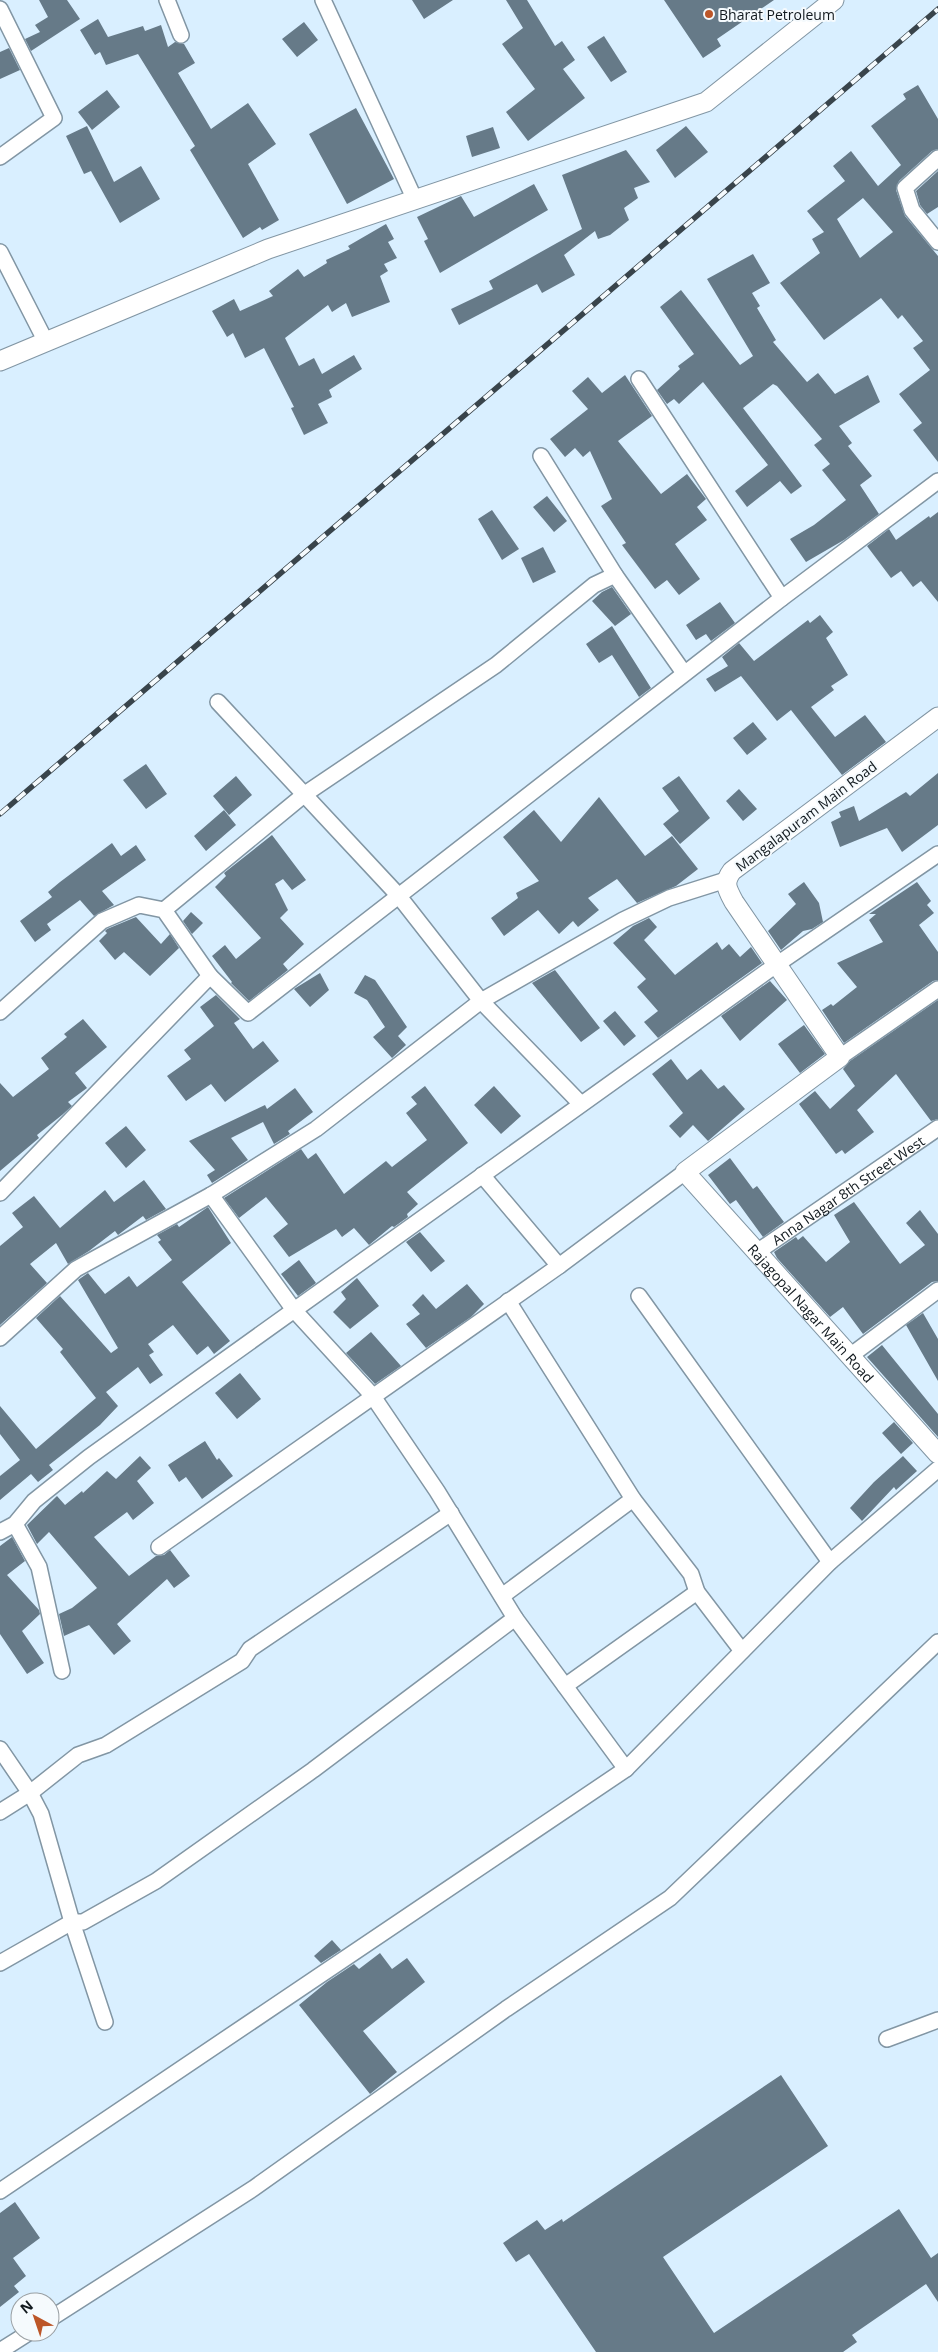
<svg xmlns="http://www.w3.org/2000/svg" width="938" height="2352" font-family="'Open Sans',sans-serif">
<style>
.building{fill:#667a88;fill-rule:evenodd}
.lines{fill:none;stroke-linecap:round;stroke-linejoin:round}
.minor-casing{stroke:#8296a4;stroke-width:18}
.tertiary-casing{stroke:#8296a4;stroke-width:21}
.minor{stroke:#fff;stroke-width:15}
.tertiary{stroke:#fff;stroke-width:19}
.rail-casing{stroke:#39444b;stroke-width:5.5}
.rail{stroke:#f5fafd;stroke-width:4;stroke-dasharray:11;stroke-linecap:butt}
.poi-dot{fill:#bc5628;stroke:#f5fafd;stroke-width:2}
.labels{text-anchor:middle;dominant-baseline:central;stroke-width:4;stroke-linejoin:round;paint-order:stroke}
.poi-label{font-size:14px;fill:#11191e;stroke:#f5fafd;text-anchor:start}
.street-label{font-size:14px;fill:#11191e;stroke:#f5fafd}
</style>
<rect width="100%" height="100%" fill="#d9efff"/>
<!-- building -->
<path class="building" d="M39,0h28l13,19 -49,32 -6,-12 15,-7 -5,-7 13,-8z
M412,0h41l-29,19z
M506,0h21l28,46 7,-5 13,19 -12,9 22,29 -57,43 -22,-29 29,-23 -33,-45 21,-16z
M664,0h110l-57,39 4,7 -18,12z
M98,19l10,18 35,-11 2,5 16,-6 7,22 7,-5 9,2 11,19 -17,10 33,56 37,-26 28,41 -28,20 31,56 -17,10 -2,-3 -17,11 -53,-88 5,-4 -57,-92 -32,11 -6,-13 -5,3 -15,-25z
M304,22l14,18 -21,17 -15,-18z
M604,36l23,36 -16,10 -24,-35z
M9,48l11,22 -20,9v-27z
M918,85l20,34v30l-6,2 -33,30 -3,9 9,26 33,40v206l-25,-32 9,-7 -23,-29 31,-24 -17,-22 10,-7 -21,-26 -4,4 -17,-21 -57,42 -44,-57 40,-30 -8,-14 12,-7 -17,-21 38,-30 -12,-15 18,-15 27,35 23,-21 -30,-39 35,-27 -3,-5zM863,198l30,34 -33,26 -23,-39z
M107,90l13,17 -28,23 -14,-18z
M356,108l38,71 -47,25 -38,-70z
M87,126l27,56 27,-16 19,33 -40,24 -29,-52 -7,3 -18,-38z
M686,126l22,26 -33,26 -19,-28z
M493,127l7,21 -28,9 -6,-21z
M626,150l24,32 -16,6 4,10 -14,10 5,12 -19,15 -12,4 -3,-8 -31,24 11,20 -33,18 -5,-9 -78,41 -8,-16 42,-20 -4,-8 93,-52 -20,-54z
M938,171v36l-11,7 -7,-9 -4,-14z
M534,184l14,26 -108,63 -16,-32 4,-2 -11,-22 44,-21 13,21z
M386,224l8,15 -6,3 9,16 -13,6 4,7 -8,5 10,26 -38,15 -6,-14 -14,9 -4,-7 -43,33 14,28 15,-8 8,16 32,-19 8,14 -33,21 3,7 -14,7 10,19 -24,12 -13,-27 3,-1 -30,-59 -19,10 -12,-25 -6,4 -15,-26 22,-12 6,12 33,-15 -4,-5 29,-22 6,8 23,-14 -1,-3 24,-11 -2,-3z
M753,254l17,29 -18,10 8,13 -3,2 19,32 -3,2 34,40 11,-9 17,21 33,-19 12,27 -41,24 13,17 -4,3 24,30 -12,9 19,29 -35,26 -38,22 -16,-23 24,-14 32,-25 -24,-30 8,-6 -16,-19 8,-6 -45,-53 -4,-2 -30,24 59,78 -11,8 -11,-13 -33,26 -12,-16 33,-26 -65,-83 -24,22 -5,-5 -7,5 -10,-14 23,-21 -2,-3 16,-12 -34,-47 21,-17 59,75 13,-9 -46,-77z
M625,375l27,41 -34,25 43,53 26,-20 19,25 -9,8 10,13 -32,24 25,35 -21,16 -12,-15 -12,9 -33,-44 4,-2 -25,-37 11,-7 -22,-48 -7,6 -8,-9 -10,9 -15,-18 38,-30 -16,-18 16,-14 14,16z
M547,496l20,25 -13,11 -21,-25z
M492,510l27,39 -17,11 -24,-41z
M938,512v90l-17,-21 -8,6 -12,-16 -10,7 -24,-32 22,-17 7,11 33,-24 1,2z
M543,547l13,25 -23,11 -12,-25z
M612,587l19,27 -16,12 -23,-25 10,-9z
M720,602l15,21 -24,18 -5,-7 -10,6 -10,-15z
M820,615l13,17 -7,6 22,37 -17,11 3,4 -23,17 24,30 30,-22 21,27 -44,33 -51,-65 -14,11 -36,-45 -26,16 -9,-13 22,-13 -6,-9 17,-14 15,18 54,-41 2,3z
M612,626l39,62 -12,9 -27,-42 -13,8 -13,-19z
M753,722l14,17 -20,16 -14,-17z
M146,764l21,30 -21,15 -23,-29z
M938,773v52l-36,27 -15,-24 -47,19 -9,-25 10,-5 -2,-5 15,-6 5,15 47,-29 4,4z
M236,776l16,19 -23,20 -16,-19z
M679,776l31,42 -30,26 -17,-20 16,-13 -17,-23z
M739,789l18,20 -14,12 -17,-20z
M599,797l46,59 27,-20 26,33 -22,17 -39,17 -20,-24 -29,19 11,12 -21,17 -5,-6 -14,13 -21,-24 -34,26 -13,-18 27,-20 -2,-5 23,-12 -36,-44 31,-27 27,32z
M224,810l12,15 -30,26 -12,-15z
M272,835l34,45 -14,10 -9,-11 -8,5 13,26 -8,8 24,26 -21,20 5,6 -39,31 -18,-18 1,-1 -20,-26 13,-11 11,14 25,-21 -46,-51 11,-11 -2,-3z
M112,843l9,13 15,-11 10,15 -44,31 12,14 -20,11 -14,-16 -33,24 4,6 -16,12 -15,-21 32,-24 -4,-5 12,-10z
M804,882l15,21 4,19 -11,7 -9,2 -22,19 -13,-19 28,-27 -8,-10z
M917,882l14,19 -4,4 7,8 -15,12 19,27v28l-5,1 -89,62 -22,-33 9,-6 2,2 24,-19 -20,-24 46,-21 -14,-22 7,-6h-7z
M191,912l12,11 -11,11 -9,-13z
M136,917l25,27 9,-10 9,14 -29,28 -26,-24 -9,8 -16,-19 8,-8 -2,-2 2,-2z
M649,918l8,9 -13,13 31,35 42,-33 5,8 7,-6 11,13 11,-10 11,16 -104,75 -14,-16 14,-11 -21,-24 9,-8 -33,-36 20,-17z
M555,970l45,58 -19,14 -49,-59z
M320,973l9,17 -19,17 -16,-18z
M365,975l10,5 32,47 -9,9 8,9 -14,13 -19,-21 12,-10 -18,-27 -13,-7z
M770,981l17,19 -47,41 -19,-25z
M216,995l24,24 -6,4 19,26 10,-8 16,20 -54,41 -14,-18 -25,17 -19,-25 24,-17 -7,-9 30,-24 -14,-19z
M938,1000v119l-7,2 -35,-47 -39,36 17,22 -29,22 -3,-4 -6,4 -37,-50 16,-13 15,18 25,-23 -12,-17 7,-8z
M615,1011l21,25 -12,10 -21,-25z
M83,1019l24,28 -32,26 12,15 -19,14 4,4 -10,9 -25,20 2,3 -39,33v-88l13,14 36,-28 -8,-11 26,-21 -3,-3z
M804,1025l21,29 -25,19 -22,-29z
M671,1059l16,21 14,-11 17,20 6,-4 21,24 -37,32 -15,-16 -13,13 -11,-12 14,-13 -31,-39z
M425,1086l43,57 -61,49 11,12 -11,10 1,3 -14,10 -2,-1 -23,19 -15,-17 -12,9 -6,-8 -47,28 -16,-21 15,-12 -22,-27 -27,21 -15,-20 77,-49 7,10 8,-6 28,41 42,-33 6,6 35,-27 -21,-27 11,-9 -6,-7z
M494,1086l27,30 -20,18 -27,-29z
M295,1088l18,24 -25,19 2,3 -16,10 -11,-22 -32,16 17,22 -36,23 -5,-8 8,-5 -26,-29 76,-36 2,4z
M126,1126l20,24 -20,18 -21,-25z
M730,1158l23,31 4,-3 27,36 -21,15 -27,-37 -6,4 -22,-29z
M144,1180l22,29 -20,11 -3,-4 -25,19 -3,-4 -26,20 -21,13 -12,-21 -26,21 17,19 -47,42v-79l23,-19 -11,-14 22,-17 26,32 45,-38 9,12z
M854,1202l46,62 25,-19 -19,-22 14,-13 18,24v47l-6,1 -69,52 -20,-27 -13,10 -53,-59 -3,-6 22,-15 2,3 5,-4 23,26 24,-20 -16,-27z
M208,1207l23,36 -49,39 48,59 -16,13 -6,-8 -11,9 -24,-30 -25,19 6,8 -5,3 14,20 -13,9 -12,-17 -32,25 12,14 -18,19 -51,40 4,5 -15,12 -7,-8 -31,26v-24l20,-16 -20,-26v-28l36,43 60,-51 -36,-46 3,-3 -27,-31 24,-22 51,57 7,-5 -40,-68 10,-7 17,21 24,-18 8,11 35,-27 -14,-18 3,-2 -4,-5 20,-11 2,3z
M420,1232l25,29 -14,11 -25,-30z
M299,1260l17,23 -18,13 -17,-22z
M357,1278l22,28 -29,23 -17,-17 13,-13 -5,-7z
M467,1284l17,20 -13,13 -45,31 -20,-24 14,-10 -8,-9 11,-11 13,15z
M923,1313l15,26v42l-32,-56z
M371,1332l30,34 -26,18 -29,-31z
M882,1345l56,69v23l-71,-80z
M240,1373l21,26 -24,20 -22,-26z
M894,1422l19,21 -12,11 -19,-21z
M205,1441l12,19 2,-2 14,18 -31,23 -16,-22 -7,5 -11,-17z
M140,1456l11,12 -14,13 17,22 -21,17 -6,-8 -33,25 35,39 27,-20 8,-1 6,-5 20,26 -16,12 -7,-9 -50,45 14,17 -17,14 -25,-30 -25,11 -5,-22 13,-6 25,-20 -48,-56 -12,12 -10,-19 30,-29 8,9 17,-14 1,2 24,-22 9,8z
M903,1456l14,15 -21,19 -2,-3 -32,34 -12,-13 24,-26z
M12,1537l13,24 -18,14 32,35 1,4 -18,17 22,32 -17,11 -27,-40v-88z
M332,1940l9,10 -20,13 -7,-7z
M380,1953l12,16 15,-11 18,24 -62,49 34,41 -27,22 -71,-89 28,-23 27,-18 5,5z
M781,2075l47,71 -165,111 51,76 185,-124 32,49 7,-5v49l-12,-18 -74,51 5,7 -14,10h-247l-67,-98 -13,8 -13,-19 34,-23 8,10 17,-11 1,3z
M15,2202l25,36 -27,20 13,18 -12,10 5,6 -19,15v-94z"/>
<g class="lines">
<defs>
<g id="minor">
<path d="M167,0l14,35"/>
<path d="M323,0l92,200"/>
<path d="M0,9l54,109 -54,39"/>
<path d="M938,158l-33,30 7,22 26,32"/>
<path d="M0,252l46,90"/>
<path d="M639,379l143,219"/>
<path d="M541,456l74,119 69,98"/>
<path d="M218,702l180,193 83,106 100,103"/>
<path d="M164,910l141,-116 191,-129 98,-80 21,-10"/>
<path d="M0,1012l102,-91 37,-16 25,5 46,66"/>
<path d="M840,1057l98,-68"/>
<path d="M482,1175l77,91"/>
<path d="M0,1193l210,-217 38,37 534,-415 156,-117"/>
<path d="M211,1195l83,115 78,85 65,96 78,127 111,151"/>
<path id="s1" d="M757,1252l181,-124"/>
<path d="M639,1296l191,266"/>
<path d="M508,1301l125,198 58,75 6,18 45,59"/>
<path d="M0,1338l76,-69 135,-74 105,-66 165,-128 142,-81 46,-22 57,-18"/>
<path d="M850,1356l88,-66"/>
<path d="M15,1524l24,43 23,104"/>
<path d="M0,1532l15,-8 19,-23 55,-44 687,-492 162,-111"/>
<path d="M159,1547l400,-281 126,-94"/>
<path d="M502,1596l131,-97"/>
<path d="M565,1686l132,-94"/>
<path d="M0,1749l30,44 11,21 31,108 33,100"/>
<path d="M0,1812l30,-19 48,-38 28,-10 136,-84 8,-12 201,-136"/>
<path d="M0,1963l72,-41h11l73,-41 157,-111 202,-152"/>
<path d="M887,2039l51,-19"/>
<path d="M0,2191l626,-422 204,-207 108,-93"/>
<path d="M50,2319l204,-131 252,-179 164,-111 268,-256"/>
<path d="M0,2351l30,-19"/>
</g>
<g id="tertiary">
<path d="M0,361l268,-112 438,-147 128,-102"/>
<path id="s2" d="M938,717l-206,154c-9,12 -5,18 2,31l106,155 -155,115 253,282"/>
</g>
</defs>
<!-- minor casing -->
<use href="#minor" class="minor-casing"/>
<!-- tertiary casing -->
<use href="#tertiary" class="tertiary-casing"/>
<!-- minor -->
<use href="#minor" class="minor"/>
<!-- tertiary -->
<use href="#tertiary" class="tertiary"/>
<defs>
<path id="rail" d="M0,814l938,-805"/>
</defs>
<!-- rail casing -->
<use href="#rail" class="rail-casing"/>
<!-- rail -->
<use href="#rail" class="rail"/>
</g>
<!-- markers -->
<circle class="poi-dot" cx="709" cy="14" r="5"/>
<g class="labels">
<!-- poi labels -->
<g class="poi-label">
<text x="719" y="14">Bharat Petroleum</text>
</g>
<!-- street labels -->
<g class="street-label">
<text transform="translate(806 816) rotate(-37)">Mangalapuram Main Road</text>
<text stroke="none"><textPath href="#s1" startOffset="110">Anna Nagar 8th Street West</textPath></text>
<text stroke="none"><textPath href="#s2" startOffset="861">Rajagopal Nagar Main Road</textPath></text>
</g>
</g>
<!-- north arrow -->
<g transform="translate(35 2317) rotate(320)"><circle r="24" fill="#f5fafd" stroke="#9aa0a4"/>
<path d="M0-4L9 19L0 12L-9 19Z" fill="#bc5628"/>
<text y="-8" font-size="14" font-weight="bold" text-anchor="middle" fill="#11191e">N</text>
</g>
</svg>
